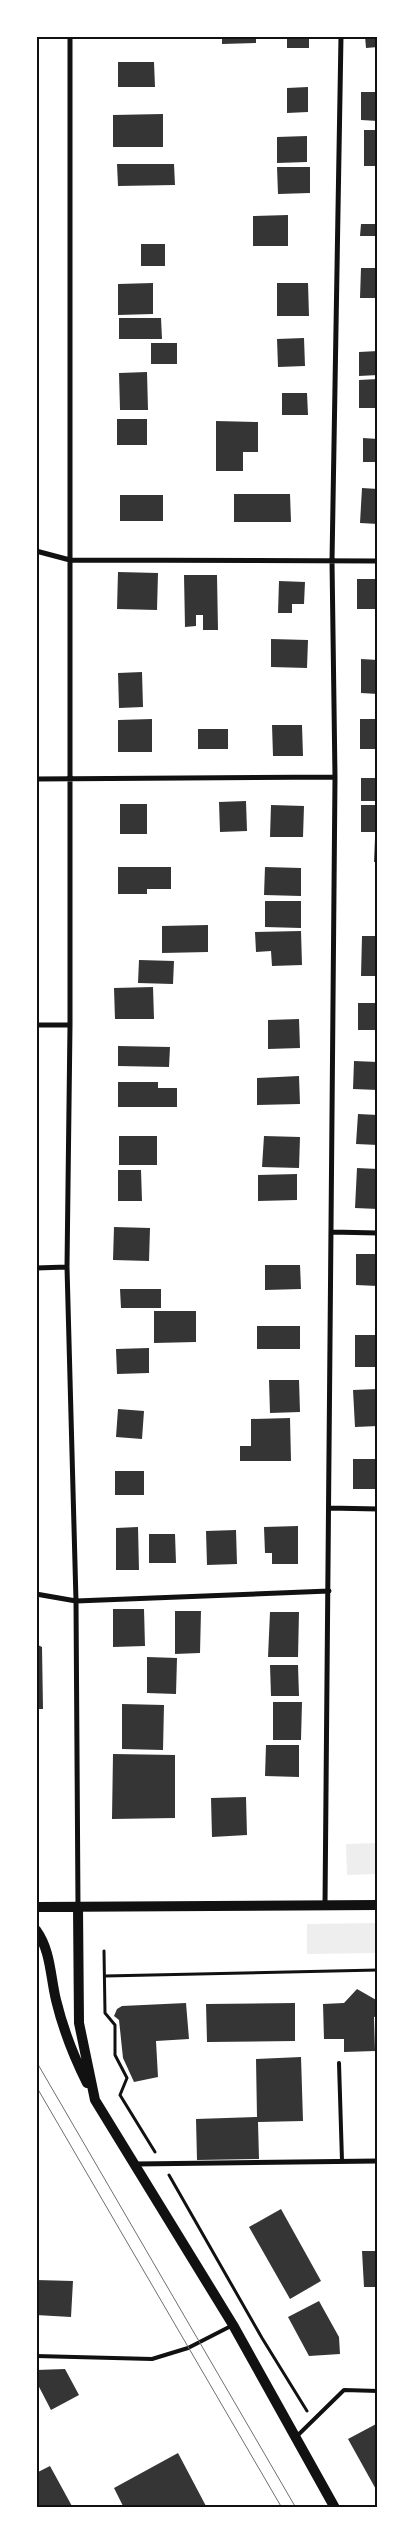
<svg xmlns="http://www.w3.org/2000/svg" width="414" height="2544" font-family="'Sofia Sans Condensed',sans-serif">
<style>
.green{fill:#eee}
.building{fill:#353535}
.lines{fill:none;stroke-linecap:round;stroke-linejoin:round}
.path{stroke:#111;stroke-width:3}
.service{stroke:#111;stroke-width:4}
.minor{stroke:#111;stroke-width:5}
.secondary{stroke:#111;stroke-width:10}
.tram{stroke:#707070;stroke-width:1}
.neatline{fill:none;stroke:#111;stroke-width:2}
</style>
<rect width="100%" height="100%" fill="#fff"/>
<!-- green -->
<path class="green" d="M378,1843v31l-31,1 -1,-31z
M378,1923v30l-71,1v-30z"/>
<!-- building -->
<path class="building" d="M117,36h23v2l-23,1z
M222,36h34v7l-34,1z
M287,36h22v12h-22z
M365,36h13v11l-12,1z
M118,62h36l1,25h-37z
M308,87v25l-21,1v-25z
M361,92h17v29l-17,-1z
M163,114v33h-50v-32z
M364,130h14v36h-14z
M307,136v26l-30,1v-26z
M117,164h57l1,21 -57,1z
M277,167h33v26l-32,1z
M288,215v31h-35v-30z
M361,224h17v12h-18z
M141,244h24v22h-24z
M361,268h17v30h-18z
M153,283v31l-35,1v-31z
M277,283h31l1,33h-32z
M119,318h42l1,21h-43z
M304,338l1,28 -27,1 -1,-28z
M151,343h26v21h-26z
M378,351v24l-19,1v-24z
M147,372l1,38h-28l-1,-37z
M378,379v29h-19v-28z
M282,393h25l1,22h-26z
M117,419h30v26h-30z
M216,421l42,1v30h-15v19h-27z
M363,438l15,1v23h-15z
M362,488l16,1v35l-18,-1z
M234,494h56l1,28h-57z
M120,495h43v26h-43z
M118,572l40,1 -1,37 -40,-1z
M184,575h33l1,55h-15v-15h-7v11l-11,1z
M357,579h21v30h-21z
M279,581l26,1 -1,22h-12v9h-14z
M271,639l37,1 -1,28 -36,-1z
M361,659l17,1v34l-17,-1z
M142,672l1,35 -24,1 -1,-35z
M152,719v33h-34v-32z
M360,719h18v30h-18z
M272,725h30l1,31h-30z
M198,729h30v20h-30z
M361,778h17v23h-17z
M246,801l1,30 -27,1 -1,-30z
M120,804h27v30h-27z
M271,805l33,1 -1,31h-33z
M361,805h17v27h-17z
M375,838h3v24h-4z
M118,867h53v22h-24v5h-29z
M265,867l36,1v28l-37,-1z
M265,901h36v27l-36,-1z
M208,925v27l-46,1v-27z
M301,931l1,34 -30,1 -1,-15 -15,1 -1,-20z
M362,936h16v40h-17z
M139,960l35,1 -1,23 -35,-1z
M153,987l1,32h-39l-1,-31z
M358,1003h20v27h-20z
M299,1019l1,29 -32,1v-29z
M118,1046l52,1 -1,20 -51,-1z
M354,1061l24,1v28l-25,-1z
M299,1076l1,28 -43,1v-27z
M118,1082h40v6h19v19h-59z
M358,1114l20,1v30l-22,-1z
M119,1136h38v29h-38z
M264,1136l36,1 -1,31 -37,-1z
M357,1168l21,1v40l-23,-1z
M118,1170h23l1,31h-24z
M297,1174v26l-39,1v-26z
M114,1227l36,1 -1,33 -36,-1z
M356,1254h22v32l-22,-1z
M265,1265h35l1,24 -36,1z
M120,1289h41v19h-40z
M154,1311h42v31l-42,1z
M257,1326h43v23h-43z
M355,1335h23v32h-23z
M149,1348v25l-32,1 -1,-25z
M269,1380h30l1,32 -30,1z
M378,1389v37l-23,1 -2,-37z
M118,1409l26,2 -2,28 -26,-2z
M290,1418l1,43h-51v-15h11v-27z
M353,1459h25v30h-25z
M115,1471h29v24h-29z
M298,1526v38h-26v-11h-7l-1,-26z
M138,1527l1,43h-23v-42z
M236,1530l1,34 -30,1 -1,-34z
M149,1534h26l1,29h-27z
M113,1609h31l1,37 -32,1z
M175,1611h26l-1,42 -25,1z
M270,1612h29l-1,45h-30z
M36,1644l6,3 1,62h-7z
M147,1657l30,1 -1,36 -29,-1z
M270,1665h28l1,31h-28z
M273,1702h29l-1,38h-28z
M122,1704l42,1 -1,45 -41,-1z
M266,1745h33v32l-34,-1z
M113,1754l62,1v63l-63,1z
M246,1797l1,38 -35,2 -1,-39z
M357,1989l21,12v15l-4,1 1,34 -31,1v-13h-20l-1,-35 21,-1z
M186,2003l3,36 -33,2 2,36 -24,5 -11,-24 -4,-38 -5,-4 3,-7 5,-3z
M295,2003v38l-88,1 -1,-38z
M301,2057l2,64 -45,1 1,37 -62,1 -1,-41 61,-2 -1,-58z
M281,2209l40,72 -31,18 -41,-72z
M362,2251h16v36h-14z
M36,2280l37,1 -2,36 -35,-2z
M319,2301l20,36 1,17 -31,2 -21,-39z
M65,2369l14,26 -28,15 -15,-29v-11z
M378,2423v70l-30,-54z
M178,2453l29,55h-83l-10,-20z
M50,2466l23,42h-37v-35z"/>
<g class="lines">
<!-- path -->
<path class="path" d="M104,1951l1,62 10,12v30l12,23 -7,17 35,57
M105,1976l273,-6
M169,2175l93,163 45,73"/>
<!-- service -->
<path class="service" d="M339,2063l3,98
M36,2356l116,3 36,-11 45,-23
M296,2437l48,-47 34,1"/>
<!-- minor -->
<path class="minor" d="M70,36v989l-3,242 9,334 2,306
M36,551l34,9 308,1
M36,779l299,-2
M36,1025h34
M331,1232l47,1
M36,1268l31,-1
M329,1508l49,1
M36,1594l40,7 253,-10
M325,1905l10,-1128 -3,-216 9,-525
M136,2164l242,-3"/>
<!-- secondary -->
<path class="secondary" d="M36,1907l342,-2
M78,1907l1,116 16,77 138,225 102,183
M36,1930c15,21 14,45 20,70 7,29 18,57 31,83"/>
<!-- tram -->
<path class="tram" d="M36,2061l260,447
M36,2086l246,422"/>
</g>
<!-- border -->
<rect width="414" height="2544" fill="none" stroke="#ffffff" stroke-width="75"/>
<rect x="38" y="38" width="338" height="2468" class="neatline"/>
</svg>
